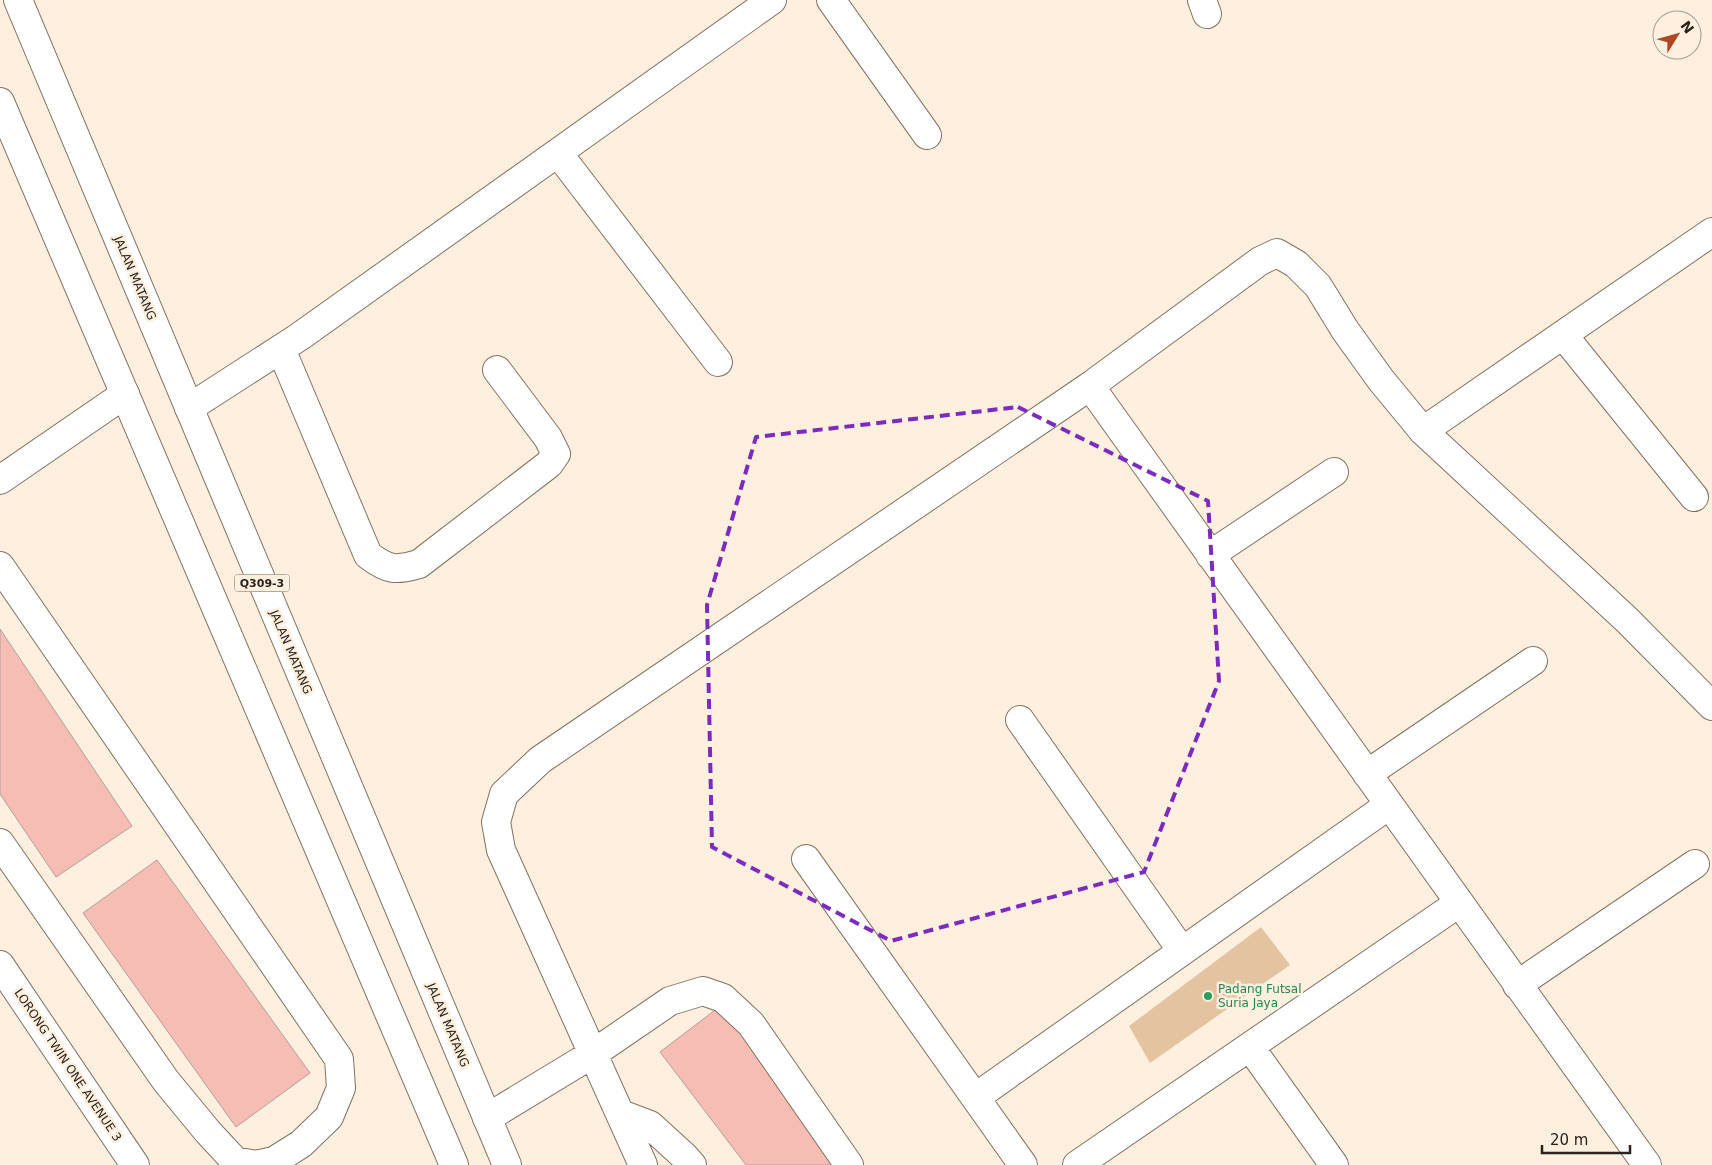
<svg xmlns="http://www.w3.org/2000/svg" width="1712" height="1165" font-family="'DejaVu Sans',sans-serif">
<style>
.green{fill:#e4c4a0}
.building{fill:#f6bdb4;stroke:#b79c97}
.lines{fill:none;stroke-linecap:round;stroke-linejoin:round}
.minor-casing{stroke:#827160;stroke-width:30}
.major-casing{stroke:#827160;stroke-width:30}
.minor{stroke:#fff;stroke-width:28}
.major{stroke:#fff;stroke-width:28}
.marked{fill:none;stroke:#7b2cbf;stroke-width:4;stroke-dasharray:10 6;stroke-linejoin:round}
.leisure-dot{fill:#2e9e5b;stroke:#feefdf;stroke-width:2}
.labels{text-anchor:middle;dominant-baseline:central;stroke-width:5;stroke-linejoin:round;paint-order:stroke}
.shield{fill:#feefdf;stroke:#696056;stroke-width:1}
.shield-label{font-size:11px;font-weight:bold;fill:#29231b}
.street-label{font-size:12px;fill:#29231b;stroke:#feefdf}
.leisure-label{font-size:12px;fill:#27864d;stroke:#feefdf;text-anchor:start}
</style>
<rect width="100%" height="100%" fill="#feefdf"/>
<!-- green -->
<path class="green" d="M1261,927l29,38 -140,98 -21,-37z"/>
<!-- building -->
<path class="building" d="M0,629l132,197 -76,51 -56,-83z
M157,860l153,213 -74,54 -153,-214z
M723,1004l121,161h-98l-86,-113z"/>
<g class="lines">
<defs>
<path id="minor" d="M831,0l96,135
M1202,0l5,14
M558,153l160,209
M1563,335l131,162
M281,349l87,206c20,15 27,16 51,9l130,-100 7,-10 -8,-16 -51,-68
M1090,386l557,779
M189,408l110,-71 473,-337
M1423,431l289,-199
M0,480l125,-86
M1210,555l124,-83
M0,566l339,493 2,29 -12,29 -28,27 -27,17 -18,4 -21,-4 -27,-29 -42,-51 -166,-238
M1020,720l162,231
M1367,774l166,-113
M806,859l217,306
M0,965l135,200
M1517,985l178,-121
M1250,1047l84,118
M976,1097l413,-292
M621,1114l29,11 34,31 8,9
M487,1118l107,-65 76,-52 33,-10 20,7 28,26 98,141
M643,1165l-142,-315 -5,-28 8,-28 36,-34 550,-374 170,-125 17,-8 19,11 22,22 27,44 36,50 42,51 204,189 85,86
M1077,1165l382,-262"/>
<path id="major" d="M18,0l489,1165
M0,102l454,1063"/>
</defs>
<!-- minor casing -->
<use href="#minor" class="minor-casing"/>
<!-- major casing -->
<use href="#major" class="major-casing"/>
<!-- minor -->
<use href="#minor" class="minor"/>
<!-- major -->
<use href="#major" class="major"/>
</g>
<!-- marked area -->
<path class="marked" d="M1018,407l190,94 11,180 -75,191 -253,69 -179,-94 -5,-242 49,-168z"/>
<!-- markers -->
<circle class="leisure-dot" cx="1208" cy="996" r="5"/>
<g class="labels">
<!-- shield labels -->
<rect class="shield" x="234.5" y="574.5" width="55" height="17" rx="4"/>
<g class="shield-label">
<text x="262" y="583">Q309-3</text>
</g>
<!-- street labels -->
<g class="street-label">
<text transform="translate(135 278) rotate(67)">JALAN MATANG</text>
<text transform="translate(291 652) rotate(67)">JALAN MATANG</text>
<text transform="translate(448 1025) rotate(67)">JALAN MATANG</text>
<text transform="translate(68 1065) rotate(56)">LORONG TWIN ONE AVENUE 3</text>
</g>
<!-- leisure labels -->
<g class="leisure-label">
<text x="1218" y="989">Padang Futsal<tspan x="1218" dy="14">Suria Jaya</tspan></text>
</g>
</g>
<!-- north arrow -->
<g transform="translate(1677 35) rotate(53)"><circle r="24" fill="#feefdf" stroke="#a99d91"/>
<path d="M0-4L9 19L0 12L-9 19Z" fill="#ae4722"/>
<text y="-8" font-size="14" font-weight="bold" text-anchor="middle" fill="#29231b">N</text>
</g>
<!-- scale -->
<path d="M1542 1145v8h88v-8" fill="none" stroke="#29231b" stroke-width="2.5"/>
<text x="1550" y="1145" font-size="15" fill="#29231b" stroke="#feefdf" stroke-width="4" paint-order="stroke">20 m</text>
</svg>
